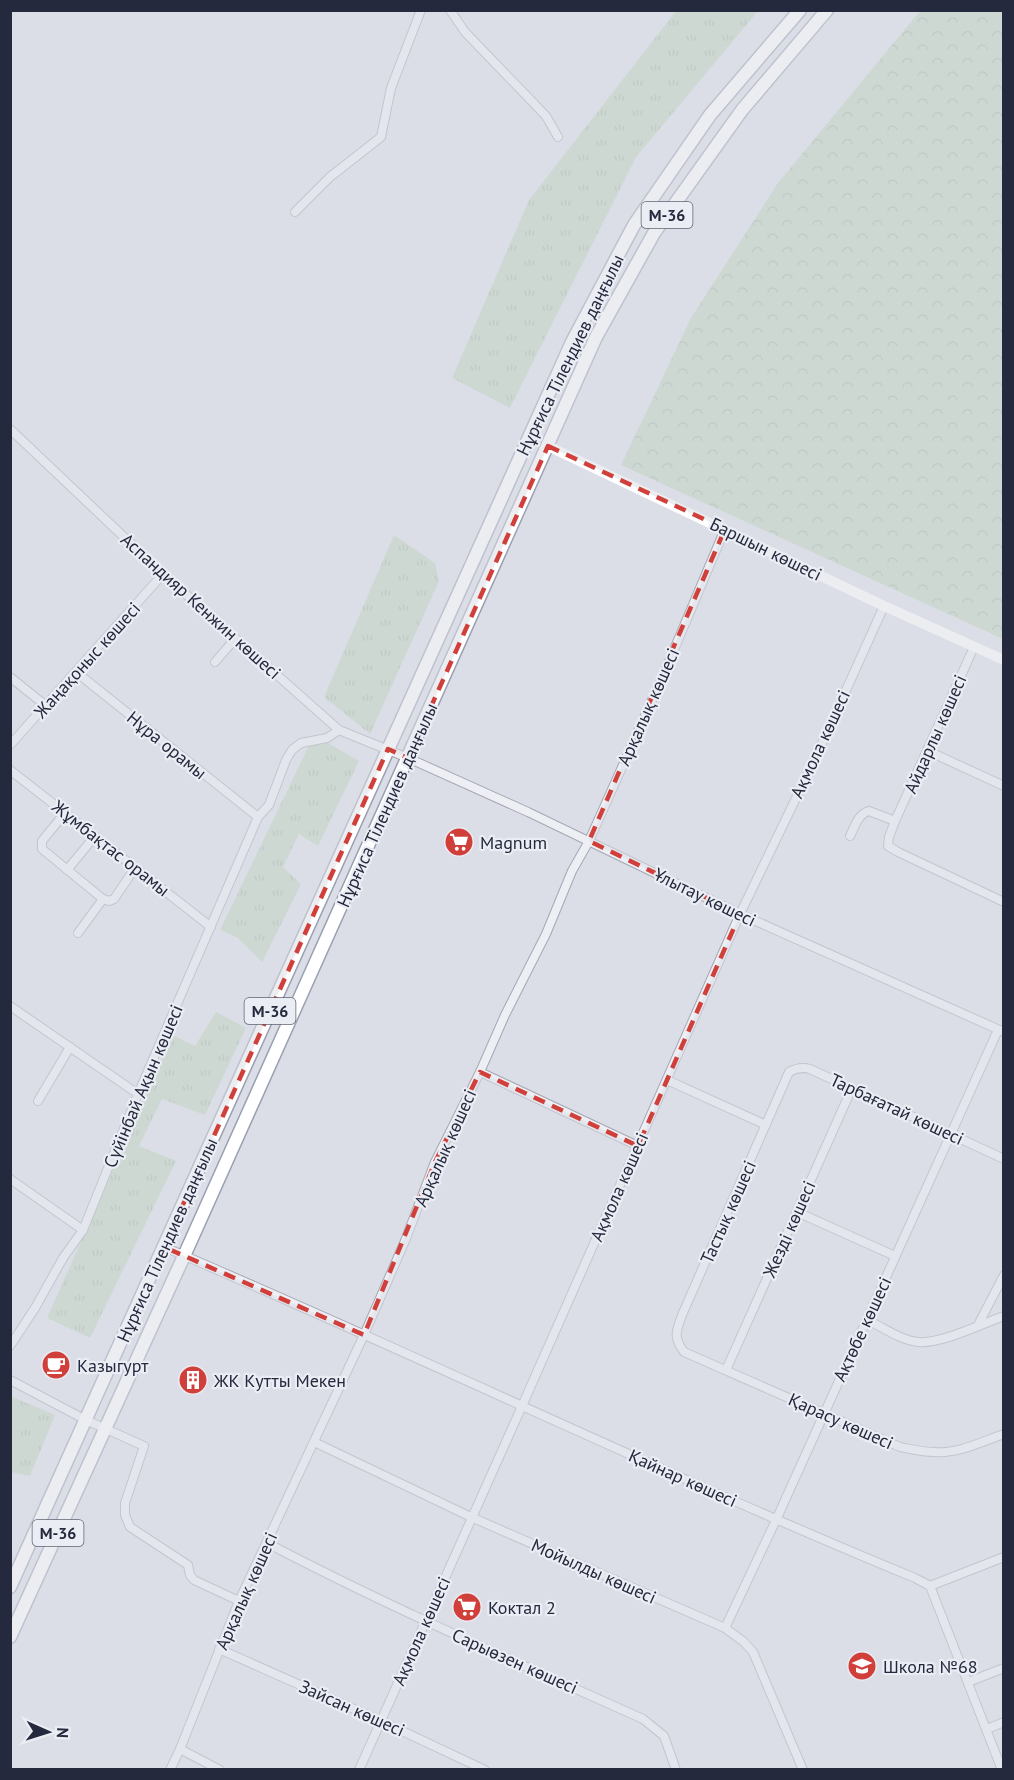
<svg xmlns="http://www.w3.org/2000/svg" width="1014" height="1780" font-family="'PT Sans',sans-serif">
<style>
.grass{fill:url(#grass-tufts)}
.forest{fill:url(#forest-crowns)}
.lines{fill:none;stroke-linecap:round;stroke-linejoin:round}
.street-casing{stroke:#a4a8b3;stroke-width:10}
.primary-casing{stroke:#9aa0b2;stroke-width:15}
.street{stroke:#eeeff5;stroke-width:8}
.secondary{stroke:#fff;stroke-width:10}
.primary{stroke:#fff;stroke-width:12}
.marked{fill:none;stroke:#d13f3a;stroke-width:4.5;stroke-dasharray:12 8;stroke-linejoin:round}
.labels{text-anchor:middle;dominant-baseline:central;stroke-width:4.5;stroke-linejoin:round;paint-order:stroke}
.shield{fill:#ebedf4;stroke:#606474;stroke-width:1.5}
.shield-label{font-size:16px;font-weight:bold;fill:#25293d}
.street-label{font-size:18px;fill:#25293d;stroke:#ebedf4}
.poi-label{font-size:18px;fill:#25293d;stroke:#ebedf4;text-anchor:start}
</style>
<defs>
<pattern id="grass-tufts" width="24" height="20" patternUnits="userSpaceOnUse" patternTransform="scale(1.5)"><rect width="24" height="20" fill="#bed1bc"/><path d="M3 7l-1-3M5 7V3M7 7l1-3M15 17l-1-3M17 17v-4M19 17l1-3" fill="none" stroke="#a3b3a2"/></pattern>
<pattern id="forest-crowns" width="20" height="18" patternUnits="userSpaceOnUse" patternTransform="scale(1.5)"><rect width="20" height="18" fill="#bed1bc"/><path d="M2 6a3 3 0 1 1 6 0M12 15a3 3 0 1 1 6 0" fill="none" stroke="#a3b3a2"/></pattern>
</defs>
<rect width="100%" height="100%" fill="#dbdee6"/>
<g class="grass">
<polygon points="676,11 758,11 636,157 510,408 452,378 529,200"/>
<polygon points="394,535 435,563 439,581 370,734 324,697"/>
<polygon points="314,735 359,761 318,846 299,834 283,867 301,884 262,962 238,938 220,930"/>
<polygon points="216,1012 246,1028 205,1115 162,1099 139,1146 176,1161 90,1338 47,1318 173,1035 195,1046"/>
<polygon points="10,1396 55,1415 30,1476 11,1472"/>
</g>
<polygon class="forest" points="920,11 1003,11 1003,639 621,465 691,318 778,183"/>
<g class="lines">
<g class="street-casing">
<g id="street">
<polyline points="450,10 465,32 546,116 558,137"/>
<polyline points="295,212 330,177 381,137 391,88 421,10"/>
<polyline points="10,429 163,574 339,730 408,758 528,812 740,914 1004,1032"/>
<polyline points="974,647 895,821 889,837 888,846 898,852 1004,902"/>
<polyline points="215,662 235,639"/>
<polyline points="76,672 258,817"/>
<polyline points="10,677 45,705"/>
<polyline points="10,745 163,574"/>
<polyline points="928,751 1004,786"/>
<polyline points="10,770 211,927"/>
<polyline points="65,813 42,841 42,849 103,899 109,901 114,899 135,868"/>
<path d="M850,836c5,-10 8,-22 19,-25l26,10"/>
<polyline points="67,870 95,836"/>
<polyline points="78,933 103,899"/>
<polyline points="10,1006 138,1094"/>
<polyline points="480,1072 638,1146"/>
<polyline points="667,1080 766,1125"/>
<polyline points="38,1101 70,1047"/>
<path d="M1004,1159l-194,-90c-8,-2 -14,-1 -21,3l-107,243c-6,17 -9,22 2,37l216,95c11,2 22,5 34,5 24,2 47,-10 70,-18"/>
<polyline points="10,1179 83,1230"/>
<polyline points="797,1212 895,1256"/>
<path d="M164,1247c252,107 498,227 751,331l15,8 74,-29"/>
<path d="M867,1320c16,7 34,21 52,22 22,2 62,-18 85,-26"/>
<polyline points="978,1325 1004,1275"/>
<polyline points="10,1346 35,1308 63,1258 83,1230 138,1094 258,817 269,805 286,760 292,750 301,743 327,738 339,730"/>
<polyline points="726,1370 852,1088"/>
<polyline points="10,1380 86,1420 144,1446 125,1503 125,1515 130,1527 188,1565 190,1575 194,1580 239,1601"/>
<polyline points="314,1442 471,1517 725,1628 744,1642 753,1652 803,1770"/>
<path d="M267,1543c122,64 249,119 376,176l21,17 12,34"/>
<polyline points="930,1586 1002,1770"/>
<polyline points="725,1628 776,1520 998,1030"/>
<polyline points="219,1649 381,1721 485,1770"/>
<polyline points="968,1682 1004,1668"/>
<polyline points="987,1729 1004,1722"/>
<polyline points="180,1749 220,1770"/>
<polyline points="170,1770 180,1749 239,1601 364,1335 405,1241 435,1162 480,1072 505,1015 546,934 572,871 589,841 665,671 725,529"/>
<polyline points="359,1770 522,1406 740,914 815,759 884,606"/>
</g>
</g>
<g class="primary-casing">
<g id="primary">
<polyline points="10,1587 572,342 634,225 710,115 800,10"/>
<polyline points="10,1637 184,1256 596,337 654,233 742,110 827,10"/>
</g>
</g>
<use href="#street" class="street"/>
<polyline class="secondary" points="548,446 884,606 1004,660"/>
<use href="#primary" class="primary"/>
</g>
<path d="M0 0H1014V1780H0ZM548,446l177,83 -136,312 151,73 -102,232 -158,-74 -45,90 -71,173 -200,-88 224,-498 20,9z" fill="#dbdee6" fill-opacity=".55" fill-rule="evenodd"/>
<path class="marked" d="M548,446l177,83 -136,312 151,73 -102,232 -158,-74 -45,90 -71,173 -200,-88 224,-498 20,9z"/>
<defs>
<g id="supermarket-disc" transform="scale(1.5)"><circle r="9.5" fill="#d13f3a" stroke="#ebedf4"/><path d="M-6-5.5h2.5l.6 2H6L4.5 2H-2.5L-4.4-4H-6ZM-1.5 3.2a1.3 1.3 0 1 0 .1 0ZM3 3.2a1.3 1.3 0 1 0 .1 0Z" fill="#fff"/></g>
<g id="cafe-disc" transform="scale(1.5)"><circle r="9.5" fill="#d13f3a" stroke="#ebedf4"/><path d="M-5.5-4.5H6V0H3Q3 3.5 0 3.5H-2.5Q-5.5 3.5-5.5 0ZM3-3.2v2h1.7v-2ZM-6 4.5H4V6H-6Z" fill="#fff"/></g>
<g id="building-disc" transform="scale(1.5)"><circle r="9.5" fill="#d13f3a" stroke="#ebedf4"/><path d="M-4-6H4V6H1V3H-1V6H-4ZM-2.5-4.3h1.7v1.8h-1.7ZM.8-4.3h1.7v1.8H.8ZM-2.5-1h1.7V.8h-1.7ZM.8-1h1.7V.8H.8Z" fill="#fff"/></g>
<g id="school-disc" transform="scale(1.5)"><circle r="9.5" fill="#d13f3a" stroke="#ebedf4"/><path d="M0-5L7-2L0 1L-7-2ZM-4 1L0 2.5L4 1V4Q0 6-4 4Z" fill="#fff"/></g>
</defs>
<g fill-rule="evenodd">
<use href="#supermarket-disc" x="459" y="842"/>
<use href="#cafe-disc" x="56" y="1365"/>
<use href="#building-disc" x="193" y="1380"/>
<use href="#supermarket-disc" x="467" y="1607"/>
<use href="#school-disc" x="862" y="1666"/>
</g>
<g class="labels">
<g class="shield">
<rect x="641.5" y="202" width="51" height="26" rx="4.5"/>
<rect x="244.5" y="998" width="51" height="26" rx="4.5"/>
<rect x="32.5" y="1520" width="51" height="26" rx="4.5"/>
</g>
<g class="shield-label">
<text x="667" y="215">M-36</text>
<text x="270" y="1011">M-36</text>
<text x="58" y="1533">M-36</text>
</g>
<g class="street-label">
<text transform="translate(570 355) rotate(-64)">Нұрғиса Тілендиев даңғылы</text>
<text transform="translate(766 549) rotate(26)">Баршын көшесі</text>
<text transform="translate(201 606) rotate(42)">Аспандияр Кенжин көшесі</text>
<text transform="translate(87 660) rotate(-48)">Жаңақоныс көшесі</text>
<text transform="translate(648 707) rotate(-66)">Арқалық көшесі</text>
<text transform="translate(935 734) rotate(-66)">Айдарлы көшесі</text>
<text transform="translate(820 744) rotate(-65)">Ақмола көшесі</text>
<text transform="translate(167 745) rotate(39)">Нұра орамы</text>
<text transform="translate(387 805) rotate(-66)">Нұрғиса Тілендиев даңғылы</text>
<text transform="translate(111 848) rotate(38)">Жұмбақтас орамы</text>
<text transform="translate(705 897) rotate(26)">Ұлытау көшесі</text>
<text transform="translate(143 1086) rotate(-67)">Сүйінбай Ақын көшесі</text>
<text transform="translate(897 1109) rotate(25)">Тарбағатай көшесі</text>
<text transform="translate(445 1148) rotate(-66)">Арқалық көшесі</text>
<text transform="translate(619 1187) rotate(-66)">Ақмола көшесі</text>
<text transform="translate(728 1212) rotate(-66)">Тастық көшесі</text>
<text transform="translate(789 1229) rotate(-66)">Жезді көшесі</text>
<text transform="translate(167 1240) rotate(-66)">Нұрғиса Тілендиев даңғылы</text>
<text transform="translate(862 1329) rotate(-65)">Ақтөбе көшесі</text>
<text transform="translate(841 1421) rotate(24)">Қарасу көшесі</text>
<text transform="translate(683 1478) rotate(24)">Қайнар көшесі</text>
<text transform="translate(594 1571) rotate(24)">Мойылды көшесі</text>
<text transform="translate(246 1591) rotate(-66)">Арқалық көшесі</text>
<text transform="translate(421 1631) rotate(-66)">Ақмола көшесі</text>
<text transform="translate(515 1661) rotate(24)">Сарыөзен көшесі</text>
<text transform="translate(352 1708) rotate(24)">Зайсан көшесі</text>
</g>
<g class="poi-label">
<text x="480" y="842">Magnum</text>
<text x="77" y="1365">Казыгурт</text>
<text x="214" y="1380">ЖК Кутты Мекен</text>
<text x="488" y="1607">Коктал 2</text>
<text x="883" y="1666">Школа №68</text>
</g>
</g>
<rect width="1014" height="1780" fill="none" stroke="#25293d" stroke-width="24"/>
<g transform="translate(48 1732) rotate(93)" stroke="#ebedf4" stroke-width="4.5" paint-order="stroke">
<path d="M0-4.5L10 22L0 15L-10 22Z" fill="#25293d"/>
<text y="-9" font-size="16" font-weight="bold" text-anchor="middle" fill="#25293d">N</text>
</g>
</svg>
